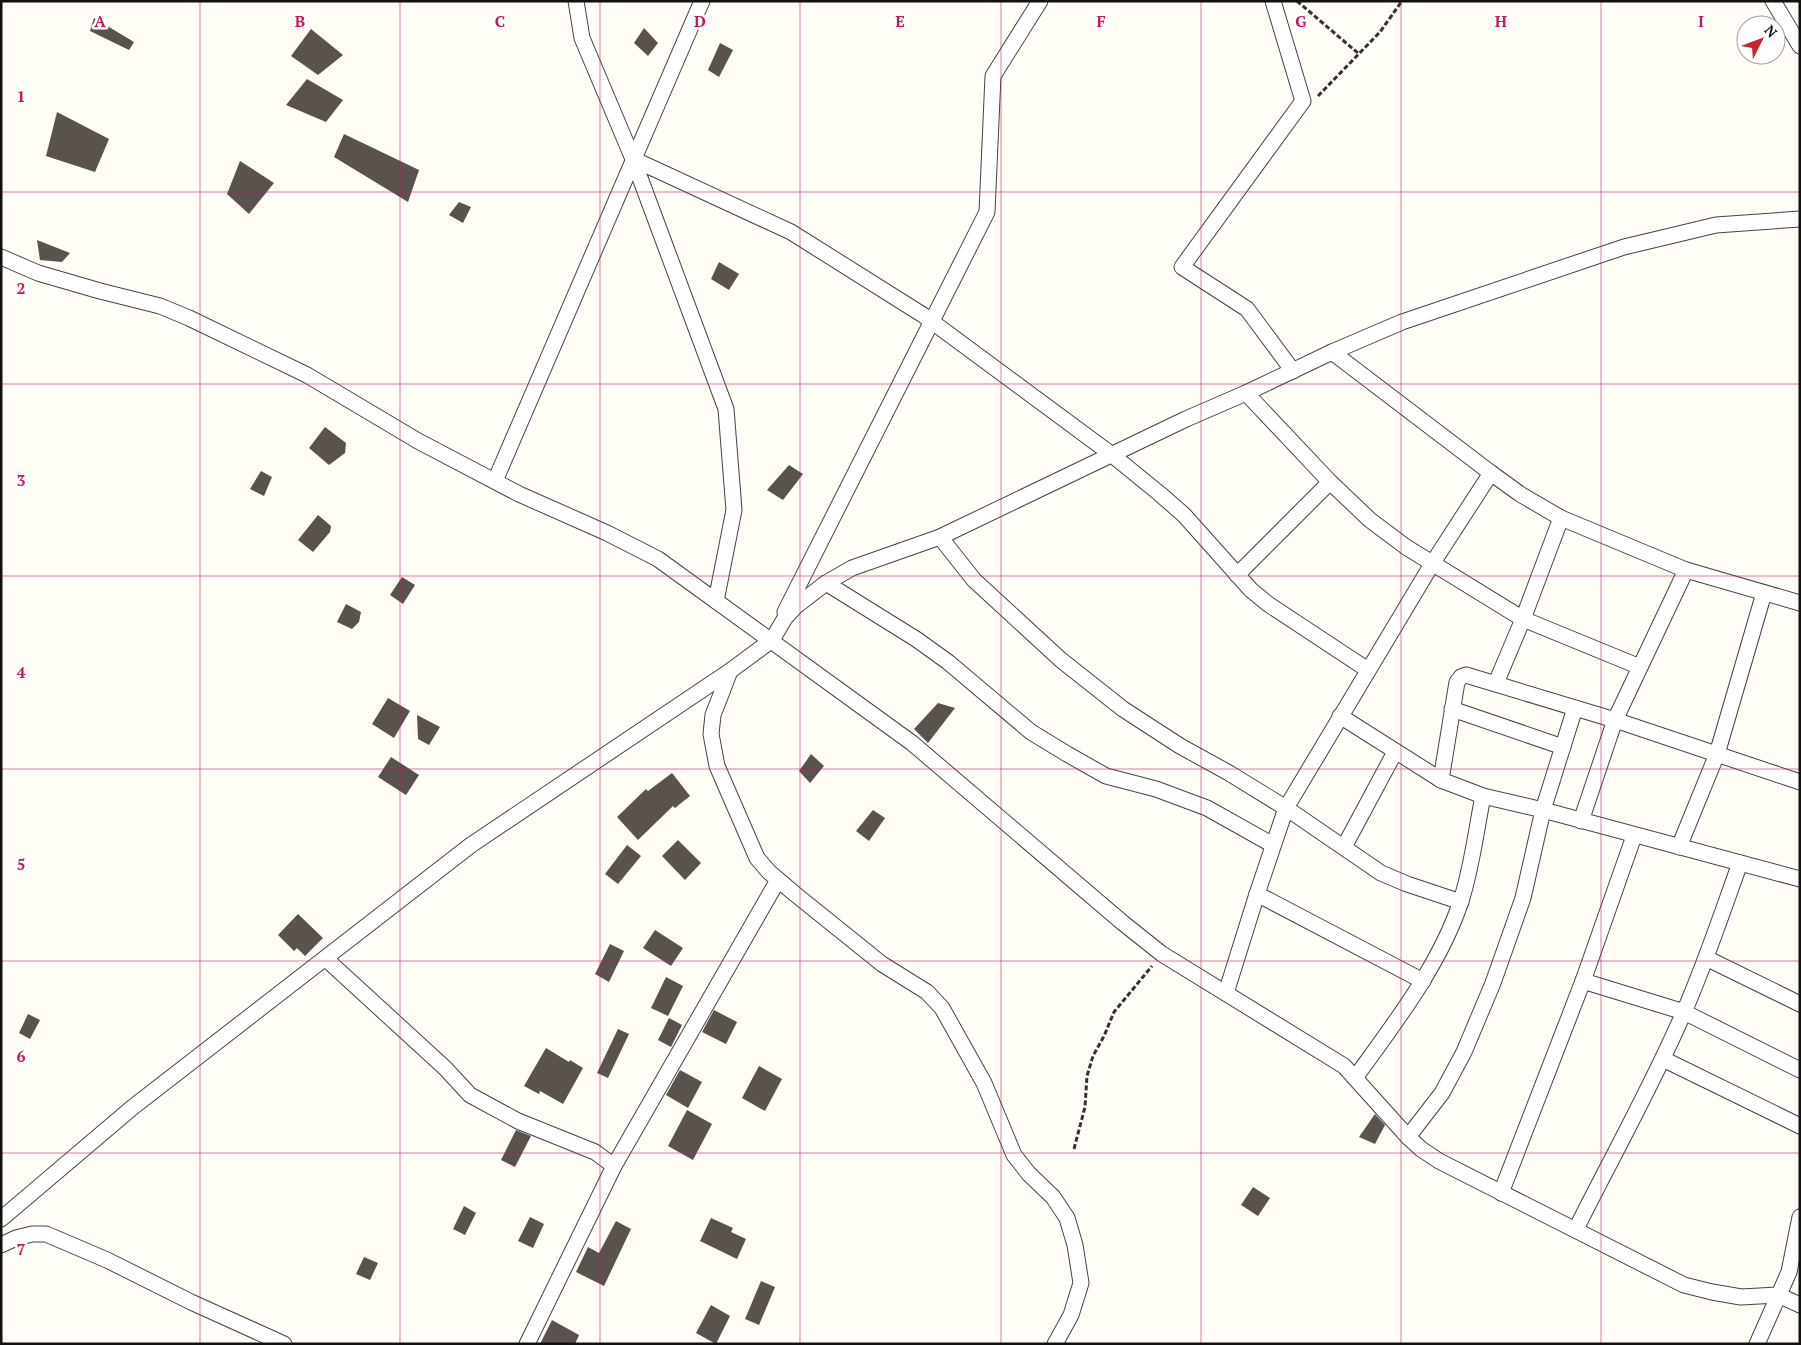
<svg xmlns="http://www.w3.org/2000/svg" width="1801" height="1345" font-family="'PT Serif',serif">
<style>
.building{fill:#5a524d}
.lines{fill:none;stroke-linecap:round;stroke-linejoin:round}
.minor-casing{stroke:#444;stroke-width:17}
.path{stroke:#333;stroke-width:3;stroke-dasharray:5 2.5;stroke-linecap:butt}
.minor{stroke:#fff;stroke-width:15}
.grid{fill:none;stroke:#c2185b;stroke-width:1;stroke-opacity:0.55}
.grid-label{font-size:16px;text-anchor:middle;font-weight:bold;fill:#c2185b;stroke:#fff;stroke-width:5;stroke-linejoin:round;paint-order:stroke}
</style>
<rect width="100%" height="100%" fill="#fffdf5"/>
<g class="building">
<polygon points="94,18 134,42 129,50 90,31"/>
<polygon points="644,28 658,43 648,56 634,43"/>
<polygon points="311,29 343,55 318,75 291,56"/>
<polygon points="720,43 733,50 719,77 708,70"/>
<polygon points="307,79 343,100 326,122 286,105"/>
<polygon points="57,112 109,139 95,172 46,156"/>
<polygon points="344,134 419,170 408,202 334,157"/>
<polygon points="240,161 274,183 249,214 227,194"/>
<polygon points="459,202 471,207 463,223 449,215"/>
<polygon points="37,240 70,253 62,262 40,260"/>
<polygon points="719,262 739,274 729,290 711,279"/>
<polygon points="325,427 346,443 345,453 329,465 309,448"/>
<polygon points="789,465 803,474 783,500 767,490"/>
<polygon points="261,471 272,477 264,496 250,489"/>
<polygon points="318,515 331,526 330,532 313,552 298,540"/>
<polygon points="402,577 415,585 403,604 390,595"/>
<polygon points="346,604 361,612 359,622 352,629 337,622"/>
<polygon points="388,698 410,711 394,738 372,724"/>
<polygon points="938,703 955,708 928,743 914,729"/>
<polygon points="417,715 440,727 429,745 418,739"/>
<polygon points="811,754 824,766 810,783 799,771"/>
<polygon points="391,757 419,775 406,795 378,777"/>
<polygon points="672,773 690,796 675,808 673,806 638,840 617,817 646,789 648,791"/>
<polygon points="873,810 885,818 869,841 856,831"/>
<polygon points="678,840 701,863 685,880 662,856"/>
<polygon points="627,845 641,856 618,884 605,874"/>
<polygon points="298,914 323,938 305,956 297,948 294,951 278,935"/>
<polygon points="655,930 683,948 671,966 643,948"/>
<polygon points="610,944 624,951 609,982 595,974"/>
<polygon points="666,977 683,986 668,1016 651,1008"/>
<polygon points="714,1010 737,1022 726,1044 702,1032"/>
<polygon points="28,1014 40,1020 30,1039 19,1033"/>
<polygon points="669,1018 682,1025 671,1047 658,1040"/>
<polygon points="618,1029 629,1034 608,1078 597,1073"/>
<polygon points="546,1048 569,1062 570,1060 583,1068 563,1104 540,1091 539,1094 524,1086"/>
<polygon points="759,1066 782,1079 765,1111 742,1098"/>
<polygon points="680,1070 702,1082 688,1108 666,1095"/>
<polygon points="687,1110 712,1124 693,1160 668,1146"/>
<polygon points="1375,1114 1385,1125 1375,1144 1359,1137"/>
<polygon points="516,1130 531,1136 515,1167 501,1160"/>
<polygon points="1253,1187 1270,1198 1258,1216 1241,1205"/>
<polygon points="464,1206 476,1213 465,1235 453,1229"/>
<polygon points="530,1217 544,1224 533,1248 518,1241"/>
<polygon points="711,1218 733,1228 731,1232 746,1239 737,1259 700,1241"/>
<polygon points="616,1221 631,1229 604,1286 576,1272 588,1247 599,1253"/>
<polygon points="364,1257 378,1263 370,1280 356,1274"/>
<polygon points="761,1281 775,1287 759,1325 745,1319"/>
<polygon points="711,1305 730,1316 716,1344 696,1333"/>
<polygon points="552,1320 579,1335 575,1344 540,1344"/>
</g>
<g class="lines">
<g class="minor-casing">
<g id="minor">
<polyline points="576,1 582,38 633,159 726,409 734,510 716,601"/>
<polyline points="1273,1 1303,101 1182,267 1247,309 1293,371"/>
<polyline points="1773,1 1800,46"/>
<polyline points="633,159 791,232 923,315 1111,454 1160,494 1184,515 1251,590 1268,604 1368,670"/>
<polyline points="1,257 38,273 100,291 160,306 189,318 307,375 418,441 519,494 607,533 658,559 912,743 1123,923 1162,954 1344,1066 1408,1137 1421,1149 1439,1161 1684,1285 1712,1292 1741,1297 1778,1295 1800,1305"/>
<polyline points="1332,352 1491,473 1520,494 1561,518 1686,570 1800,603"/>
<polyline points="1246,393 1330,482 1370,520 1406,547 1523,619 1640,667"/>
<polyline points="495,481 702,1"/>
<polyline points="940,537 974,580 999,603 1061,660 1123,709 1180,746 1229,773 1286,808 1381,873 1407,884 1461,902"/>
<polyline points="1237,575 1330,482"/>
<polyline points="826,583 916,639 948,662 1031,732 1067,754 1106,776 1156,789 1207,808 1273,845"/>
<polyline points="785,612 987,212 993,76 1040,1"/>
<polyline points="730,671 713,715 711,734 717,766 757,858 769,872 795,894 882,964 927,992 942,1008 984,1083 1014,1155 1029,1174 1053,1197 1067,1218 1075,1245 1081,1283 1071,1315 1055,1344"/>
<polyline points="1496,683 1523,619 1561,518"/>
<polyline points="1452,709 1563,747"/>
<polyline points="1340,716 1441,780 1483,796 1543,810 1800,879"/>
<polyline points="1441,780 1457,682 1461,677 1466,675 1615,720 1800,782"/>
<polyline points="1581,821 1615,720 1686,570"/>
<polyline points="1344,847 1395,752"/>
<polyline points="1679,847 1717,754 1764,593"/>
<polyline points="1257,894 1423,981"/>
<polyline points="1706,958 1800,1004"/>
<polyline points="326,959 445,1068 470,1095 518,1121 595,1152 614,1166"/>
<polyline points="1583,981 1684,1012 1800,1070"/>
<polyline points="1226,993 1257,894 1286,808 1432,564 1491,473"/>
<polyline points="1663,1059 1800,1126"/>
<path d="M1355,1078c39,-54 85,-113 106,-177 11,-34 15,-70 22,-105"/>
<polyline points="1408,1137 1442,1093 1464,1052 1493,983 1523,898 1543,810 1575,708"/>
<polyline points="1501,1193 1583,981 1634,836"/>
<polyline points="1,1219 133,1107 471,845 730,671 772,640 785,618 796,606 826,583 852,568 940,537 1186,419 1246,393 1332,352 1402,322 1624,247 1716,225 1800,219"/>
<path d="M1576,1229c36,-72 76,-143 108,-217 21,-48 38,-99 56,-149"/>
<polyline points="1,1245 16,1238 32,1234 46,1234 107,1260 191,1302 284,1344"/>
<polyline points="527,1344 614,1166 778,880"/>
<polyline points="1757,1344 1789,1272 1800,1217"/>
</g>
</g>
<g class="path">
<polyline points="1297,1 1359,54"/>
<polyline points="1318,96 1380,32 1402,1"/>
<polyline points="1074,1149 1085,1107 1087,1076 1093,1056 1104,1036 1114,1012 1152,966"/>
</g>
<use href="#minor" class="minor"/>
</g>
<path class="grid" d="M200,1v1343M400,1v1343M600,1v1343M800,1v1343M1001,1v1343M1201,1v1343M1401,1v1343M1601,1v1343M1,192h1799M1,384h1799M1,576h1799M1,769h1799M1,961h1799M1,1153h1799"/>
<g class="grid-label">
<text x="100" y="27">A</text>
<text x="300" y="27">B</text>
<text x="500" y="27">C</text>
<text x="700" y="27">D</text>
<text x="900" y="27">E</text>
<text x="1101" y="27">F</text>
<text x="1301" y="27">G</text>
<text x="1501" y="27">H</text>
<text x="1701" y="27">I</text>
<text x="21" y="102">1</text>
<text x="21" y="294">2</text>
<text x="21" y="486">3</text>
<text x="21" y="678">4</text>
<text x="21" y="870">5</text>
<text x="21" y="1062">6</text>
<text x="21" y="1255">7</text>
</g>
<rect width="1801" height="1345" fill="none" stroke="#111111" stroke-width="5"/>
<g transform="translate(1761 40) rotate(48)"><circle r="24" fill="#ffffff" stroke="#a0a0a0"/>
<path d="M0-4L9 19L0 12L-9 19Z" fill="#c4262e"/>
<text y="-8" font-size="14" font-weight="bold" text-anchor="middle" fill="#111111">N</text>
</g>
</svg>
